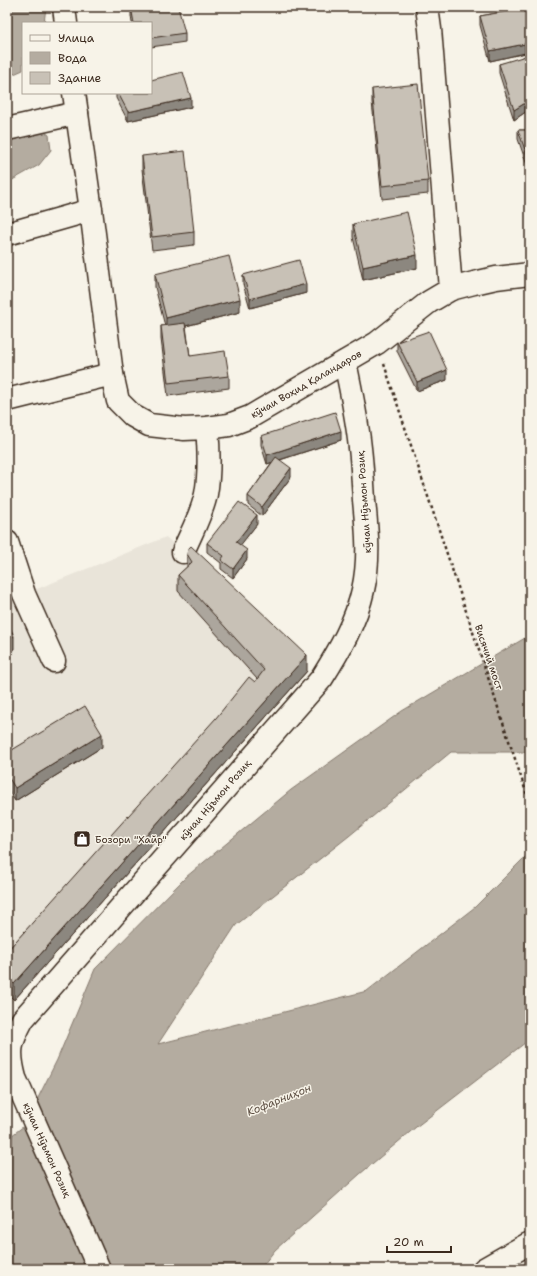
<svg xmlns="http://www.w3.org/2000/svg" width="537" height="1276" font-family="'Shantell Sans',sans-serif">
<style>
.built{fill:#e9e4d9}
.water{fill:#b4aca0;stroke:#84786c}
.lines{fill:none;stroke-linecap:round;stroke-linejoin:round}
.minor-casing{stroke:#3b2a1e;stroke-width:25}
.path{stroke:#3b2a1e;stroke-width:2.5;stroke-dasharray:3 3;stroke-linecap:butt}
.minor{stroke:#f7f3e8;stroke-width:22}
.wall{fill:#aca69d;stroke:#3b2a1e}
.shaded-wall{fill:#8c877f;stroke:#3b2a1e}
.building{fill:#c8c1b6;stroke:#3b2a1e}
.labels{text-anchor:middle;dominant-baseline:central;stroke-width:3;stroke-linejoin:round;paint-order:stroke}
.street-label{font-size:10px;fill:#3b2a1e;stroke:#f7f3e8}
.poi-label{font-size:10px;fill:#3b2a1e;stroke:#f7f3e8;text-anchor:start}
.water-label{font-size:11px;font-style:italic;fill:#5f5145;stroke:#f7f3e8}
</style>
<rect width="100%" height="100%" fill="#f7f3e8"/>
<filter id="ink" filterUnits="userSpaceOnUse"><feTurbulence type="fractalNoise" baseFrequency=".025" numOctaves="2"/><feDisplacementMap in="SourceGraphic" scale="8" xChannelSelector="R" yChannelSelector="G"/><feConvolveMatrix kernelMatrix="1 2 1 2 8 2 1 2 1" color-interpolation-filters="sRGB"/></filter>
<g filter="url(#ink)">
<polygon class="built" points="166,537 308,671 7,1008 7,601"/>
<g class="water">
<polygon points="7,7 46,7 44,23 23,23 23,70 7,77"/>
<polygon points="39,128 49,135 51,150 39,165 7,183 7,135"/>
<polygon points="530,635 530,752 451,752 349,836 236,925 158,1044 367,991 475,907 530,852 530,1039 416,1127 360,1174 275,1250 260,1269 7,1269 7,1139 24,1126 57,1060 95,969 186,877 291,790 402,711"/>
</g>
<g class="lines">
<g class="minor-casing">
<g id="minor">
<polyline points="64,7 66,23"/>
<polyline points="427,7 430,29 451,289"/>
<polyline points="74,93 91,210 112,374 118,401 133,416 149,425 184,429 207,428 229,425 250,417 377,343 429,302 451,289 474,283 496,278 530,274"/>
<polyline points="7,129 77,113"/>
<polyline points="7,234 91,210"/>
<polyline points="7,400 112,374"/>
<polyline points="7,542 24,594 54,661"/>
<path d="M183,552c8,-19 19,-38 23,-58 4,-22 3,-44 1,-66"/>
<path d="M99,1269l-84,-191c-7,-27 -5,-35 8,-59l299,-341c17,-27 34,-56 41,-88 7,-30 4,-60 1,-90 -1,-17 -2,-35 -4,-52 -3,-29 -9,-58 -15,-86"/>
<polyline points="484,1269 528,1244"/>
</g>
</g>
<polyline class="path" points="384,364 530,804"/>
<use href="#minor" class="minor"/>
</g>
<g class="wall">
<polygon points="131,7 185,33 185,42 151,47 151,23 132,23 131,16"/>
<polygon points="530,7 530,52 490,61 480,25 480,16"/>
<polygon points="530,58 530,109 514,120 499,73 499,64"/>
<polygon points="372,89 428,181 428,194 382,199 372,102"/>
<polygon points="116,93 151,93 191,107 128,121 116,98"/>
<polygon points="518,130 530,130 530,174 518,139"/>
<polygon points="142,156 194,232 194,245 152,250 142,169"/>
<polygon points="353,224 417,268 363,280 353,237"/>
<polygon points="155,274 240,312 186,326 190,356 229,376 229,388 168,396 161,339 161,326 165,326 155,287"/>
<polygon points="243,275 306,293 250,308 243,284"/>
<polygon points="397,342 447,380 417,391 397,351"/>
<polygon points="261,436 341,440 280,460 291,477 262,516 248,505 248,496 272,462 267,464 261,445"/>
<polygon points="257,524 240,545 247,559 233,578 221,569 221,563 207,552 207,543"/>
<polygon points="187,554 307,671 14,1000 7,993 7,951 257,679 178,591 178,575 187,567"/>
<polygon points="102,747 15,801 7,788 7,753"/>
</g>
<g class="shaded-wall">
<polygon points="530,43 530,52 490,61 490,51"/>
<polygon points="191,98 191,107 128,121 128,112"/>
<polygon points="530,100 530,109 514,120 514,110"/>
<polygon points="417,255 417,268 363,280 363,267"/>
<polygon points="306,284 306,293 250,308 250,299"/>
<polygon points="240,299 240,312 166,331 166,318"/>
<polygon points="447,370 447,380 417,391 417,382"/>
<polygon points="341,431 341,440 267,464 267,455"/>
<polygon points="291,468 291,477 262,516 262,507"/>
<polygon points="257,515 257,524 236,551 236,542"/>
<polygon points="247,550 247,559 233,578 233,569"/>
<polygon points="14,636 14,649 7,652 7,639"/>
<polygon points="307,655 307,671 14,1000 14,984"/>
<polygon points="102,734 102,747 15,801 15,788"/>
</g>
<g class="building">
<polygon points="131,7 178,7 185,33 151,38 151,23 134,23"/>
<polygon points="530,7 530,43 490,51 480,16"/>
<polygon points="529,55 530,58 530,100 514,110 499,64"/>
<polygon points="183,72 191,98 128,112 118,93 151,93 151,80"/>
<polygon points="418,84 428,181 382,186 372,89"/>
<polygon points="518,130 530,130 530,164"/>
<polygon points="185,151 194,232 152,237 142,156"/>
<polygon points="407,212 417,255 363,267 353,224"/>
<polygon points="229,256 240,299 166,318 155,274"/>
<polygon points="299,260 306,284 250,299 243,275"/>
<polygon points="185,323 190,356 225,351 229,376 168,383 161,326"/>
<polygon points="429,331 447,370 417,382 397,342"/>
<polygon points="335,412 341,431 267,455 261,436"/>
<polygon points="276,457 291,468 262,507 248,496"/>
<polygon points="239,502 257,515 236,542 247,550 233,569 221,560 224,556 207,543"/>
<polygon points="191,546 307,655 14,984 7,977 7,951 216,718 249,677 255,682 264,670 178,575 192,562 187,554 188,549"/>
<polygon points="7,621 14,636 7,639"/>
<polygon points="85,706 102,734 15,788 7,775 7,753"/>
</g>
</g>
<defs>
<g id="shop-square" transform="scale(0.9)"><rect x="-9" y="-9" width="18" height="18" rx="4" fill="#3b2a1e" stroke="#f7f3e8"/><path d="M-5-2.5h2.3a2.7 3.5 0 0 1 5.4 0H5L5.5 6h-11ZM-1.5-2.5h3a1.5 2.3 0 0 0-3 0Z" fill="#fff"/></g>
</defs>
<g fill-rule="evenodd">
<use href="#shop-square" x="82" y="839"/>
</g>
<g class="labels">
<g class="street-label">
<text transform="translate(306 384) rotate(-30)">кӯчаи Воҳид Қаландаров</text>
<text transform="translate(364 502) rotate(-94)">кӯчаи Нӯъмон Розиқ</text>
<text transform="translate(489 657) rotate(71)">Висячий мост</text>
<text transform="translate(215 800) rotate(-49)">кӯчаи Нӯъмон Розиқ</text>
<text transform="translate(47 1150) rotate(66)">кӯчаи Нӯъмон Розиқ</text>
</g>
<g class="poi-label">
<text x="95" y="839">Бозори "Хайр"</text>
</g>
<g class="water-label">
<text transform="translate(279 1100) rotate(-22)">Кофарниҳон</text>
</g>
</g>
<rect width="537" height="1276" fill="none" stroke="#f7f3e8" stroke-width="24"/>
<rect x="12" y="12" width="513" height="1252" fill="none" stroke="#3b2a1e" stroke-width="1.5" filter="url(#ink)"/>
<rect x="22" y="22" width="130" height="72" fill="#f7f3e8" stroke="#aca397"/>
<rect x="30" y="35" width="20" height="6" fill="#f7f3e8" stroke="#aca397"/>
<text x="58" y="42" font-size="12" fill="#3b2a1e">Улица</text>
<rect x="30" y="52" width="20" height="12" fill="#b4aca0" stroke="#aca397"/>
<text x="58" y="62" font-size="12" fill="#3b2a1e">Вода</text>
<rect x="30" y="72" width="20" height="12" fill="#c8c1b6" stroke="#aca397"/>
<text x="58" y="82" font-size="12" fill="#3b2a1e">Здание</text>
<path d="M387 1246v6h64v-6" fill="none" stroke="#3b2a1e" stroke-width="2"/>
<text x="393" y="1246" font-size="12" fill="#3b2a1e" stroke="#f7f3e8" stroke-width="3" paint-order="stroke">20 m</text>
</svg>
